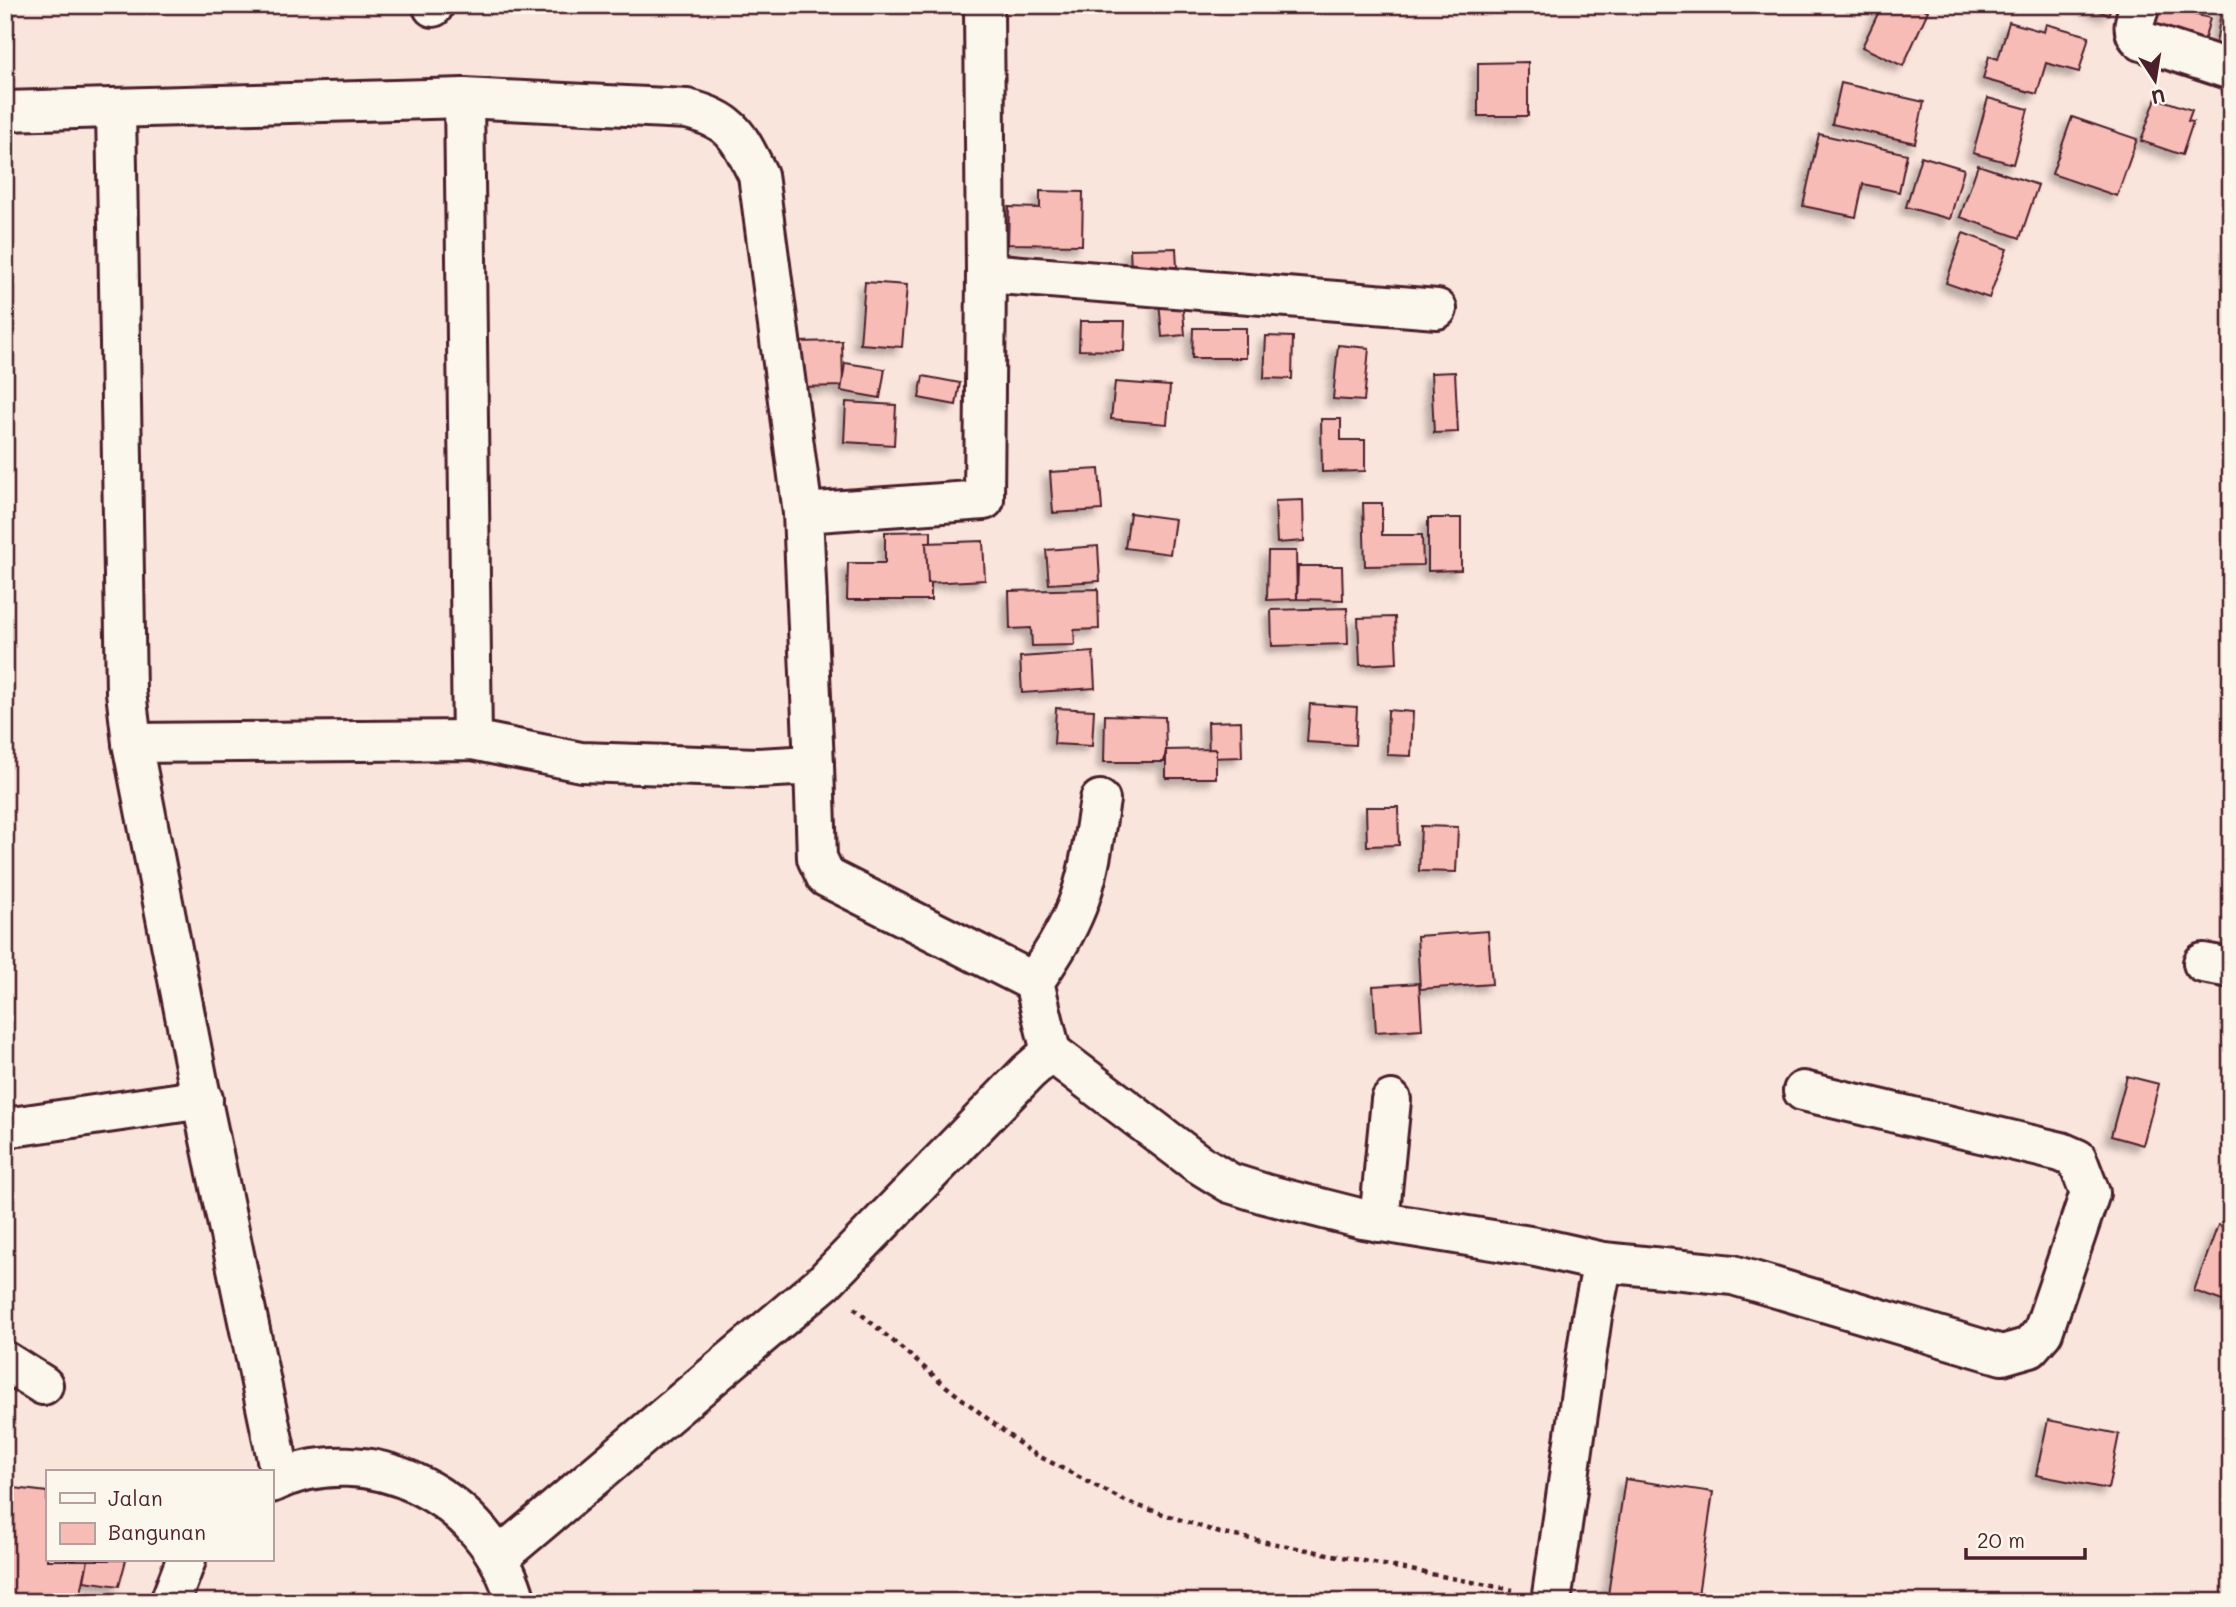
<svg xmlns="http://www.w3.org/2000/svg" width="2236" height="1607" font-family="Mali,sans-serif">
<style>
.building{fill:#f7bcb6;stroke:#4a1f2b;stroke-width:2;filter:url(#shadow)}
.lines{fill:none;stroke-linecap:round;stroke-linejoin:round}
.minor-casing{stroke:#4a1f2b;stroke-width:44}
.path{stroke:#4a1f2b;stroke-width:4.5;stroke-dasharray:5 5;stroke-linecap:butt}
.minor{stroke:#fbf7ec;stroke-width:38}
</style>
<defs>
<filter id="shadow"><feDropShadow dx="-6" dy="6" stdDeviation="3.5" flood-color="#0004"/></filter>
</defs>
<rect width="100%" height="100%" fill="#fae5dc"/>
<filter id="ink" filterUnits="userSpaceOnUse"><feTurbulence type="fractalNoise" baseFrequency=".0143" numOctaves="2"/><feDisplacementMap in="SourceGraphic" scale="14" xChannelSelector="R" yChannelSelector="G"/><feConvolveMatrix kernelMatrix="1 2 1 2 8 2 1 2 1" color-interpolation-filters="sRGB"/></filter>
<g filter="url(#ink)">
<g class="building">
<polygon points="1882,5 1917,5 1928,11 1903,66 1862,47"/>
<polygon points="2085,5 2112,5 2108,15"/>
<polygon points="2159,5 2194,5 2192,14 2210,18 2203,46 2152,32"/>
<polygon points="2222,5 2231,5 2231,59 2214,57"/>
<polygon points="2009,22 2044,32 2046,24 2089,36 2079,72 2046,63 2037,94 1983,79 1989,56 1998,59"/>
<polygon points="1528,62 1528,116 1478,116 1478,63"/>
<polygon points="1841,83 1924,102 1915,143 1832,124"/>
<polygon points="1988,98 2028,109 2013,164 1973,153"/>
<polygon points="2156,98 2192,110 2188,121 2193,122 2182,155 2141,141"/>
<polygon points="2072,117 2137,139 2117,196 2052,174"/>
<polygon points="1819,134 1907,154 1899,192 1863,184 1856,217 1803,206"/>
<polygon points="1921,156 1964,169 1950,219 1906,207"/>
<polygon points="1978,165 2038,185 2020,238 1960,217"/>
<polygon points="1040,191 1083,192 1082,245 1008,244 1009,207 1040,208"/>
<polygon points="1963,233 2007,249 1989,298 1946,283"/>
<polygon points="1176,248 1177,268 1131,269 1130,249"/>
<polygon points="865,282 907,285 902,347 860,344"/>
<polygon points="1182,298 1185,335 1162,337 1159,300"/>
<polygon points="1080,321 1125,321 1124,351 1079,350"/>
<polygon points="1193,328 1246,328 1246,358 1192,358"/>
<polygon points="1266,336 1293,337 1292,379 1264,378"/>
<polygon points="842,341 843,386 798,387 797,342"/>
<polygon points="1338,345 1369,348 1364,401 1333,399"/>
<polygon points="845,363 885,369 880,398 841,391"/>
<polygon points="1455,372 1458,432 1434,433 1431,373"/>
<polygon points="923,376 960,383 956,405 919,398"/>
<polygon points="1115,382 1170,386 1167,424 1111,419"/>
<polygon points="846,402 896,405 894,445 844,442"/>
<polygon points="1321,419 1341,419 1341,440 1365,440 1365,471 1322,472"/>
<polygon points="1099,469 1102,510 1053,513 1050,472"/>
<polygon points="1303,500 1304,541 1277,543 1275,501"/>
<polygon points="1363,503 1382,503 1382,535 1422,535 1423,565 1365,566"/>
<polygon points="1130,513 1175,519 1170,554 1125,548"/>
<polygon points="1428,518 1461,518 1461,570 1428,571"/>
<polygon points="931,531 931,600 847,600 848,563 885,563 885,532"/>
<polygon points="983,541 985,580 928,583 926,543"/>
<polygon points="1098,546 1100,581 1049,584 1046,550"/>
<polygon points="1268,551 1296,551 1297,599 1267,600"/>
<polygon points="1298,566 1342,566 1343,600 1297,599"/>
<polygon points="1098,589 1099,629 1074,630 1075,645 1032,646 1031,628 1010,629 1009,591"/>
<polygon points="1347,608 1348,644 1272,646 1271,610"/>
<polygon points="1395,617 1397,663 1360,665 1358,618"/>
<polygon points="1093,652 1095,688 1022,693 1020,657"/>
<polygon points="1310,704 1357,707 1355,745 1307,742"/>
<polygon points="1056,708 1094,710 1092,746 1054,744"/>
<polygon points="1388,710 1413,712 1411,756 1387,755"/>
<polygon points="1105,715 1165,717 1166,750 1164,762 1104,762"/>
<polygon points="1241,721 1242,757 1209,758 1208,722"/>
<polygon points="1216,749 1216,778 1166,778 1166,750"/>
<polygon points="1366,807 1398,807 1399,845 1367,846"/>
<polygon points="1421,826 1458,827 1456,872 1419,871"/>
<polygon points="1488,931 1492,984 1420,989 1417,936"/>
<polygon points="1419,983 1422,1029 1376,1032 1373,986"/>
<polygon points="2127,1076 2159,1084 2143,1145 2111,1136"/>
<polygon points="2218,1225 2231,1229 2231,1304 2194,1291"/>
<polygon points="2048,1420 2119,1434 2108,1489 2036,1475"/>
<polygon points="1625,1479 1713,1492 1697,1602 1656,1602 1608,1595"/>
<polygon points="14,1488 47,1492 47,1560 88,1560 79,1602 42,1602 5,1596 5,1558 10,1544"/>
<polygon points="88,1560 126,1560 119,1586 84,1581"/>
</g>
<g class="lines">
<g class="minor-casing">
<g id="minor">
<path d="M2140,5c-4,14 -11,25 2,36l89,29"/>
<polyline points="433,7 433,5"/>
<polyline points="464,98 472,740"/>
<polyline points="116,110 126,692 132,743 199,1087 281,1478"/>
<path d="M5,111l459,-13 223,11c45,11 51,26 71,66l45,338 11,252"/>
<polyline points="986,273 1437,309"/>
<polyline points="803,513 984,500 986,273 984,5"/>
<polyline points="132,743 472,740 581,762 758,768 814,765 817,858 826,877 1034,982"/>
<polyline points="2203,963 2231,968"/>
<polyline points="1051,1052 1196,1162 1230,1183 1265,1194 1363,1219 1536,1247 1603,1262 1733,1275 2002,1355 2030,1347 2043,1332 2090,1193 2077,1159 2061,1152 1803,1091"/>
<polyline points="5,1128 203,1099"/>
<polyline points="1379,1222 1391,1100"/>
<polyline points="5,1361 43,1385"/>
<path d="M271,1483c99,-48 218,16 245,119"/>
<path d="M499,1557l325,-275 204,-210 23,-20 -17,-70c16,-24 32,-48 43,-76 13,-33 17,-71 23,-106"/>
<polyline points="170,1602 186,1560"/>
<polyline points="1551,1602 1592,1316 1603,1262"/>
</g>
</g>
<polyline class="path" points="854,1308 947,1387 1029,1451 1127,1502 1220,1533 1513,1590"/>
<use href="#minor" class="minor"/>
</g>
</g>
<rect width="2236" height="1607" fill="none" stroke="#fbf7ec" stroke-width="28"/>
<rect x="14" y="14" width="2208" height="1579" fill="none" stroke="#4a1f2b" stroke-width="2.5" filter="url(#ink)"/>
<rect x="46" y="1470" width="228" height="91" fill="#fbf7ec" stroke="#b4a19f" stroke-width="2"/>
<rect x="60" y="1493" width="35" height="10" fill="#fbf7ec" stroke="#b4a19f" stroke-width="2"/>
<text x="108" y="1506" font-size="21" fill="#4a1f2b">Jalan</text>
<rect x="60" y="1523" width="35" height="21" fill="#f7bcb6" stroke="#b4a19f" stroke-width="2"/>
<text x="108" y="1540" font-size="21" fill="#4a1f2b">Bangunan</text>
<g transform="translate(2155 80) rotate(168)" stroke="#fbf7ec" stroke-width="5" paint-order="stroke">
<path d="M0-5L12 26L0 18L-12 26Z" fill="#4a1f2b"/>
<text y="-10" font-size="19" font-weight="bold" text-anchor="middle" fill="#4a1f2b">U</text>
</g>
<path d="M1966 1548v10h119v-10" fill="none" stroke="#4a1f2b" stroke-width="3.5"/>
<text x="1977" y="1548" font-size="21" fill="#4a1f2b" stroke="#fbf7ec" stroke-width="5" paint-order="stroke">20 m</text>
</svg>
